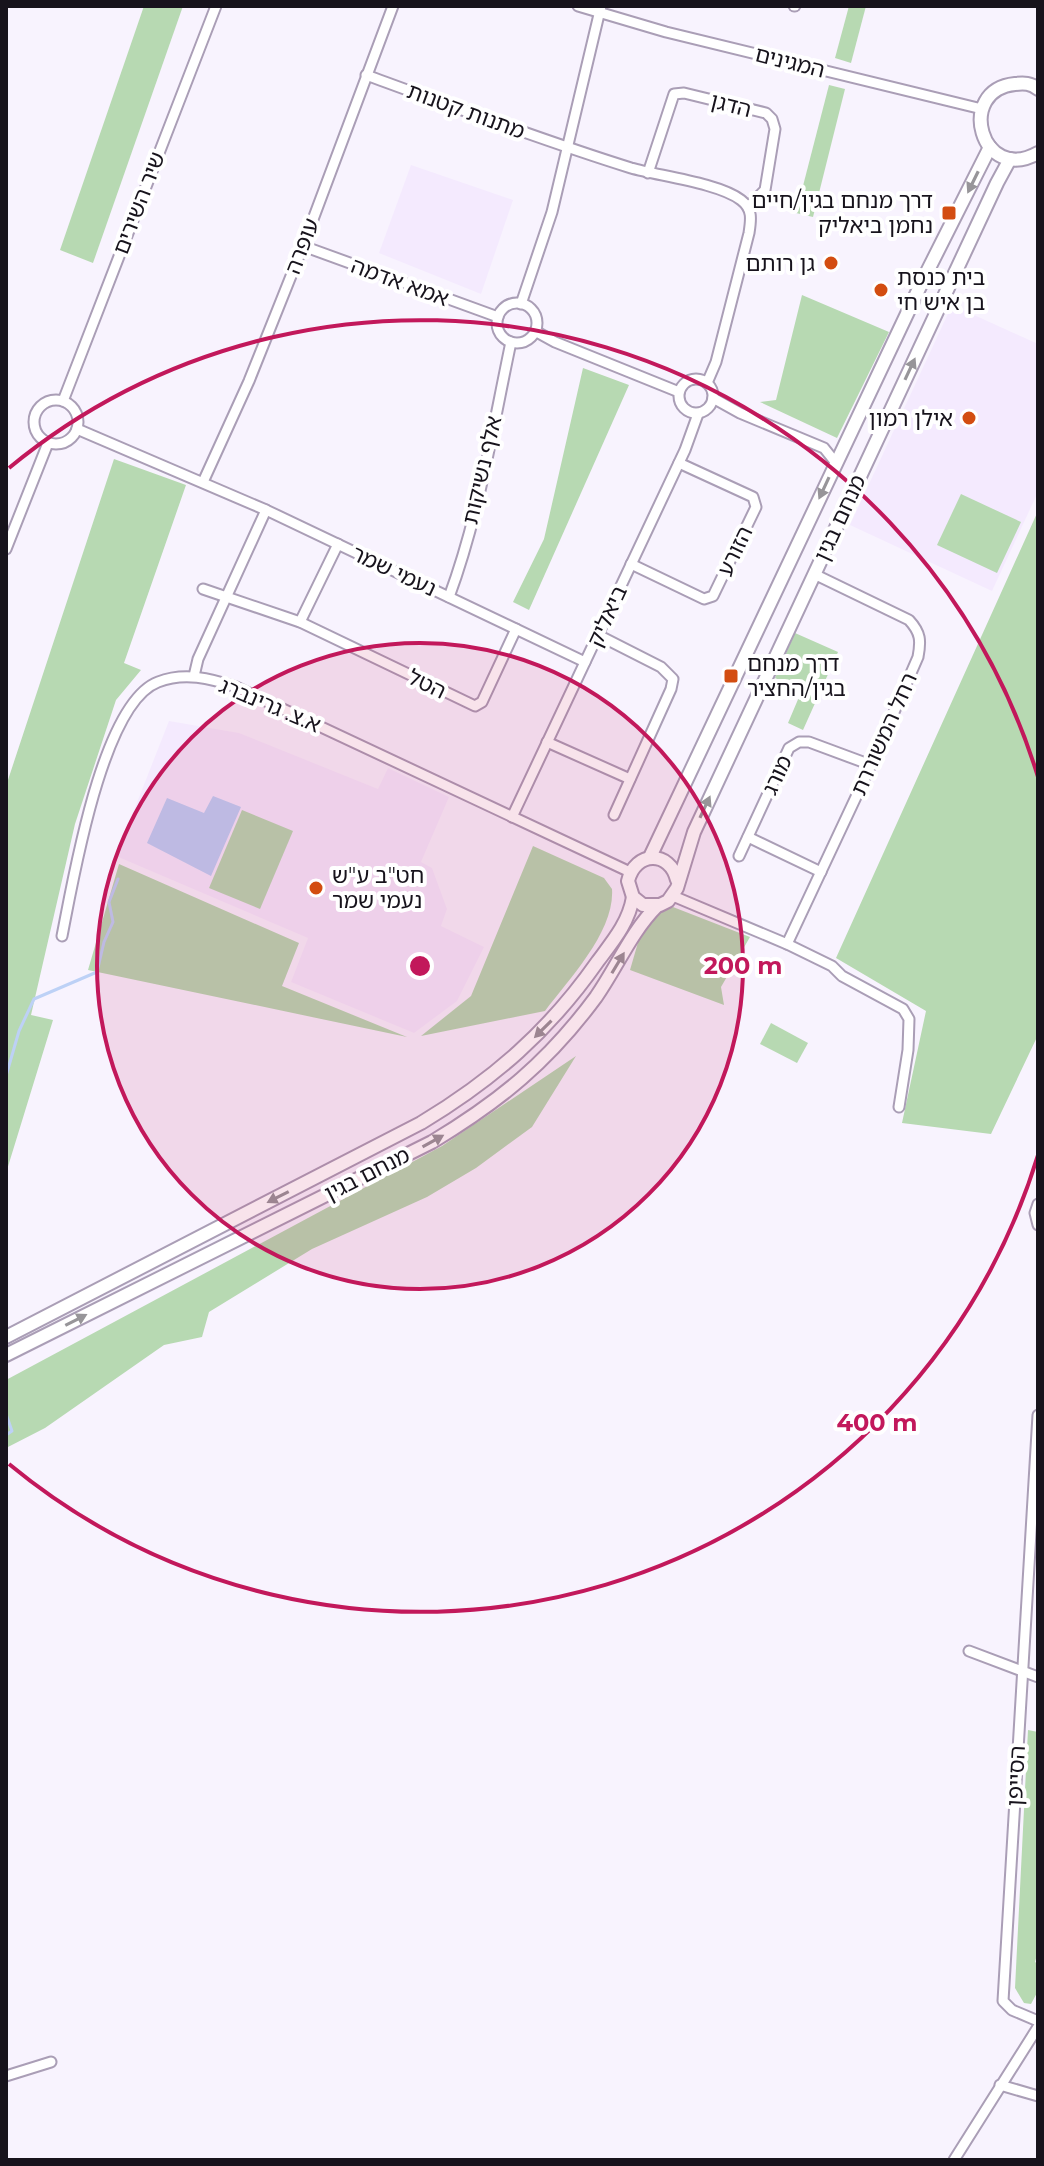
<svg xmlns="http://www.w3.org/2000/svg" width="1044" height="2166" font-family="Montserrat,'Noto Sans Hebrew',sans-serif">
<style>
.built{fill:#f4eafe}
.green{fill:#b7d9b2}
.water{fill:#bdd1f6}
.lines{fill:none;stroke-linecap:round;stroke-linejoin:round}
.stream{stroke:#bdd1f6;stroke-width:3}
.minor-casing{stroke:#aa9eb6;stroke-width:13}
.secondary-casing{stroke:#aa9eb6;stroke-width:16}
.minor{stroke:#fff;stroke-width:9}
.secondary{stroke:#fff;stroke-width:12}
.oneway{fill:#979599}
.ring{fill:none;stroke:#c2185b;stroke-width:4}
.poi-dot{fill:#d34d11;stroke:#fff;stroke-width:3}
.labels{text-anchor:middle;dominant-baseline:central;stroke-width:8;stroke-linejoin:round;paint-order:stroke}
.street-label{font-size:22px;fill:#17131c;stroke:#fff}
.poi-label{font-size:22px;fill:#17131c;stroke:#fff;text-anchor:end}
.centre{fill:#c2185b;stroke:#fff;stroke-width:4}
.ring-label{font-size:24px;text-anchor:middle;font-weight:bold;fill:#c2185b;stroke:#fff;stroke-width:8;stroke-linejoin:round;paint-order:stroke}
</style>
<rect width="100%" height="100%" fill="#f8f3fe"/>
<g class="built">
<polygon points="411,165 513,200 481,294 379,253"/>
<polygon points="952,305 1038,344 1038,492 992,591 850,525"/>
<polygon points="169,721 239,733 378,789 388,768 449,797 421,862 432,868 447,909 441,926 484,947 457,1001 414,1033 291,982 308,938 116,856"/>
</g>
<g class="green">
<polygon points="144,6 183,6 93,263 60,250"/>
<polygon points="849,6 866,6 851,63 835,58"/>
<polygon points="829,85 845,89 813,217 796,213"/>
<polygon points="802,295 889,332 837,438 760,402 776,400"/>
<polygon points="583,368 629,385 529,610 513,602 544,539"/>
<polygon points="114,459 186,485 124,663 141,670 116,700 75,824 31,1015 53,1020 6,1173 6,786"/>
<polygon points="961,494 1021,522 997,573 937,545"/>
<polygon points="1038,511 1038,1035 991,1134 902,1123 926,1011 836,958"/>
<polygon points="795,633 838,652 803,730 788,723 802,690 775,678"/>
<polygon points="242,810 293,831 260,909 209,888"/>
<path d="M533,846l71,32 8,11c3,42 -42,89 -67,122l-124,25 50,-40z"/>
<polygon points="119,864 299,943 282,986 407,1037 88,970"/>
<polygon points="673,907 750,937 721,987 724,1005 630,970 639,939 654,915"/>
<polygon points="771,1023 808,1043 797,1063 760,1044"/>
<polygon points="576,1056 532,1127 476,1168 427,1197 312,1249 209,1312 202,1337 164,1345 45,1428 6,1448 6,1380 442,1146"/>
<polygon points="1028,1730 1038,1732 1038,1951 1035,1962 1038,1964 1038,1991 1031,2004 1024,2003 1015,1988"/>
</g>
<polygon class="water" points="213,796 241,807 211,876 147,843 167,798 204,813"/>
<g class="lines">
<g class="stream">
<polyline points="6,1076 19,1031 34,999 97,972 104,942 113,922 109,902 118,879"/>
<polyline points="6,1414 12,1431 6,1435"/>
</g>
<g class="minor-casing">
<g id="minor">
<polyline points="578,6 666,32 982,109"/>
<polyline points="794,6 795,6"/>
<path d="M366,75c88,32 175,65 265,93 28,8 88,15 110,32 12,9 10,20 8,33l-33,129 -9,21"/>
<polyline points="648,173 674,94 684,93 766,113 772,119 775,129 765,190 748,207"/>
<polyline points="303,246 498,317"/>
<circle cx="517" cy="323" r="20"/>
<polyline points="521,304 552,212 601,6"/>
<polyline points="535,331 555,342 679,392"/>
<circle cx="696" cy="396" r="17"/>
<polyline points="713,398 740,413 824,448 836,463"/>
<circle cx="56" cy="422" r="22"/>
<polyline points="63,401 216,6"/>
<polyline points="77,429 266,510 585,662"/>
<polyline points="203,482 249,381 303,246 393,6"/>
<polyline points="6,549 48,443"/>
<polyline points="631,564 704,599 713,596 756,507 753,497 679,463"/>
<polyline points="203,589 300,622 475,706 482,702 516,629"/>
<path d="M449,597c30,-81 44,-170 62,-255"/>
<polyline points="300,622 338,544"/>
<polyline points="598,635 661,667 673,679 671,689 614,815"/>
<polyline points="194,676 198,659 266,510"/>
<polyline points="547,742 630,779"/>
<polyline points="512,817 685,450 698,414"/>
<polyline points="748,837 821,872"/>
<polyline points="739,856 789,748 799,742 809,742 871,765"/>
<polyline points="673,896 787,944 832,966 842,976 903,1009 909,1019 908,1050 899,1107"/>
<path d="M62,936c11,-55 40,-233 96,-254 26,-10 52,-4 78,5l394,185"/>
<path d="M787,944l84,-179 47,-108c3,-16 3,-24 -9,-37l-95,-46"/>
<polyline points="1038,1204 1035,1213 1038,1225"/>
<polyline points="1038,1415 1003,2001 1012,2010 1038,2021"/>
<polyline points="969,1651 1038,1677"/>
<polyline points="6,2076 51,2062"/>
<polyline points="1000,2085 1038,2096"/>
<polyline points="954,2160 1038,2027"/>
</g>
</g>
<g class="secondary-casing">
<g id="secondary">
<path d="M1038,89c-7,-6 -14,-6 -23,-5 -60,6 -34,101 23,69"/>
<polyline points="650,857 923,280 990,147"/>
<path d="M677,880c-7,-30 -42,-29 -49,1l5,16 10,8h17l8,-4 9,-13 17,-56 303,-649 13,-24"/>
<path d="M6,1337l415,-214c73,-44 128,-92 177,-162 15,-20 31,-39 35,-64"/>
<path d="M6,1355l426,-213c68,-41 116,-80 164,-145 21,-30 35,-65 61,-91"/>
</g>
</g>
<use href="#minor" class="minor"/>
<use href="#secondary" class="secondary"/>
</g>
<defs><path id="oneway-solid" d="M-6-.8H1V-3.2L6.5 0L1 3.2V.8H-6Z" transform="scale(2)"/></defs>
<g class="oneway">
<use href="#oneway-solid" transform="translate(973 182) rotate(116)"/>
<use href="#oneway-solid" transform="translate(910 369) rotate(-65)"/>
<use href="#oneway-solid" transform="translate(824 488) rotate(115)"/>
<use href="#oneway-solid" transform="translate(705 807) rotate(-65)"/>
<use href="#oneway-solid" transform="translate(618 963) rotate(-59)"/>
<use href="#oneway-solid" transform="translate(543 1029) rotate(135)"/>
<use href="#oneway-solid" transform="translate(433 1141) rotate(-29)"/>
<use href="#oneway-solid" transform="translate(278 1197) rotate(153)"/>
<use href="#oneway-solid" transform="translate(76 1320) rotate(-27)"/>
</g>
<circle cx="420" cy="966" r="323" fill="#c2185b" fill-opacity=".12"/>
<g class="ring">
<circle cx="420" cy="966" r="323"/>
<path d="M1038 1155A646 646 0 0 1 9 1464M9 468A646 646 0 0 1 1038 777"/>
</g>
<g class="poi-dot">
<rect x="941" y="205" width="16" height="16" rx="4"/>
<circle cx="831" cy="263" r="8"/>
<circle cx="881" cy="290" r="8"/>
<circle cx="969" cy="418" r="8"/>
<rect x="723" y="668" width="16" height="16" rx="4"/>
<circle cx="316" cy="888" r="8"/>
</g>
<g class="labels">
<g class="street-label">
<text transform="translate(790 62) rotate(14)">המגינים</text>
<text transform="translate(731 105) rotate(14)">הדגן</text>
<text transform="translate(466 111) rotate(20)">מתנות קטנות</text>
<text transform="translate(139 203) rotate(-69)">שיר השירים</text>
<text transform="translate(302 246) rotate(-69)">עופרה</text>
<text transform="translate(400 282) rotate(20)">אמא אדמה</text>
<text transform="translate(482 470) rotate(-77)">אלף נשיקות</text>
<text transform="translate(840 518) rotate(-65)">מנחם בגין</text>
<text transform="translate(735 551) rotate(-64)">הזורע</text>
<text transform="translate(394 571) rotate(25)">נעמי שמר</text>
<text transform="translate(607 616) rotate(-65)">ביאליק</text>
<text transform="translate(427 684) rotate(26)">הטל</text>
<text transform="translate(270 705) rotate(23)">א.צ. גרינברג</text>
<text transform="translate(884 734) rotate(-66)">רחל המשוררת</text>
<text transform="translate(777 775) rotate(-65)">מורג</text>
<text transform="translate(367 1174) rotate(-27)">מנחם בגין</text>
<text transform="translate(1016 1776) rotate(-87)">הסייפן</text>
</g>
<g class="poi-label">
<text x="933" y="200">דרך מנחם בגין/חיים<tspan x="933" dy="25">נחמן ביאליק</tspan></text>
<text x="815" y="263">גן רותם</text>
<text x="897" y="277" text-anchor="start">בית כנסת<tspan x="897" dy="25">בן איש חי</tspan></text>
<text x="953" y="418">אילן רמון</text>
<text x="747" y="663" text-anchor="start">דרך מנחם<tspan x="747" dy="25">בגין/החציר</tspan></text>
<text x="332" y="875" text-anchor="start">חט"ב ע"ש<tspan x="332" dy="25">נעמי שמר</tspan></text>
</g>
</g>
<circle cx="420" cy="966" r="12" class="centre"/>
<g class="ring-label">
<text x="743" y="974">200 m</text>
<text x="877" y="1431">400 m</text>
</g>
<rect width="1044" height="2166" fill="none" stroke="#17131c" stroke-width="16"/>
</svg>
